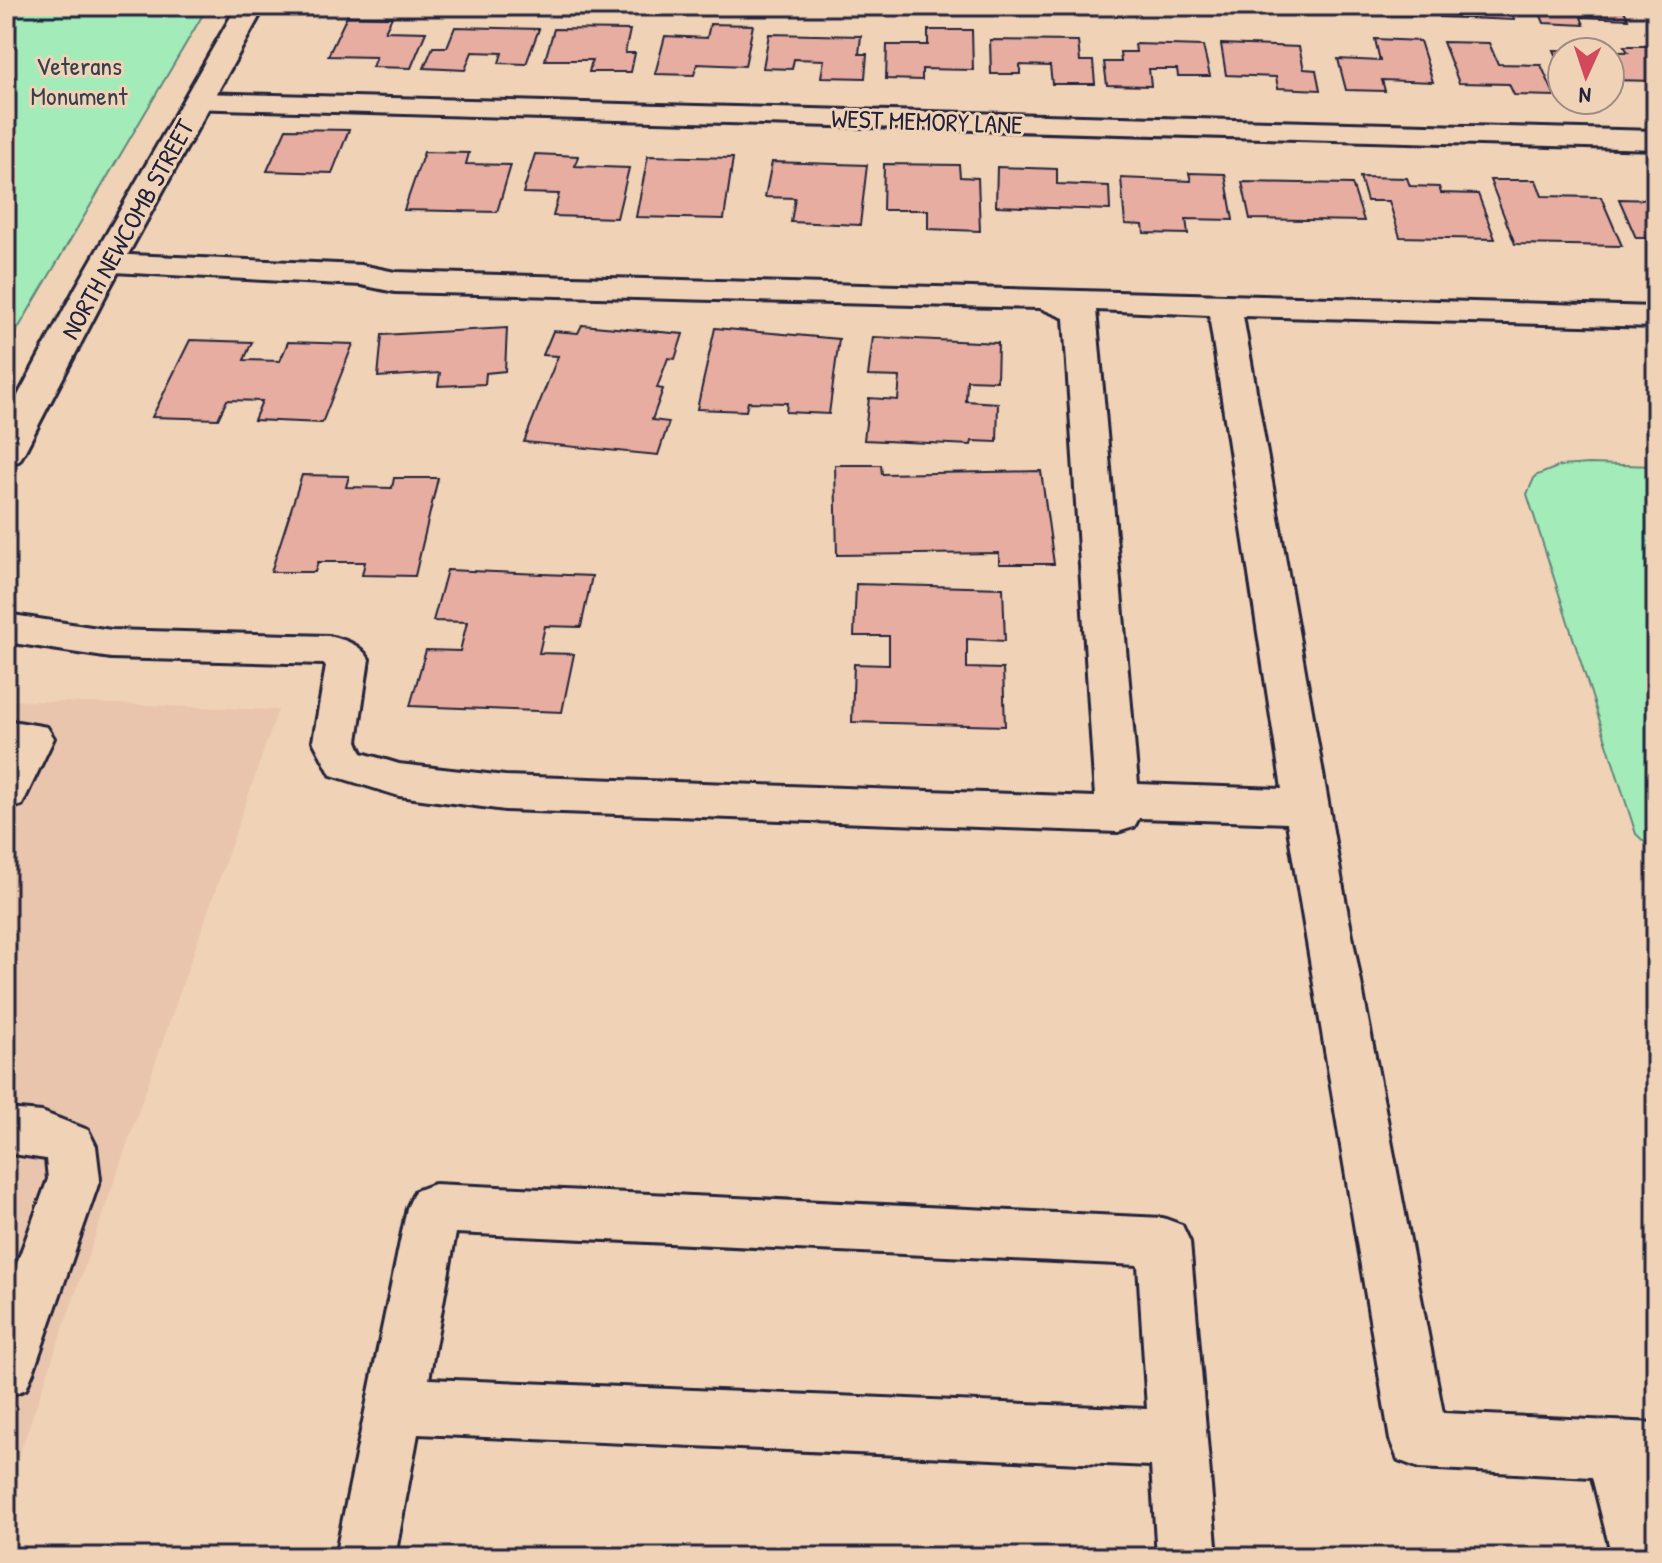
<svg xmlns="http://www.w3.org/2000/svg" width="1662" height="1563" font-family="'Patrick Hand',sans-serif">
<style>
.built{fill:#e9c5ad}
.green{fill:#a3ebb9;stroke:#62867a;stroke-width:2}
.building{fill:#e6ada0;stroke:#22223b;stroke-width:2}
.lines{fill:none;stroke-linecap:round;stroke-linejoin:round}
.minor-casing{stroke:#22223b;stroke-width:6}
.major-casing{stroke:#22223b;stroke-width:6}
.minor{fill:#f0d3b6;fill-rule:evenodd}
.major{fill:#f0d3b6;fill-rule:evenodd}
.labels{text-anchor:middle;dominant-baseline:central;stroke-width:6;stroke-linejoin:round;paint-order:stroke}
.far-park-label{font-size:26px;fill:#35404e;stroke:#f0d3b6}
.far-street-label{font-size:26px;fill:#22223b;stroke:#f0d3b6}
</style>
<rect width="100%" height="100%" fill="#f0d3b6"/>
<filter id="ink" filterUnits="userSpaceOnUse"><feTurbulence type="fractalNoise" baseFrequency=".0125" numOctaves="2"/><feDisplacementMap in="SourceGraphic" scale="16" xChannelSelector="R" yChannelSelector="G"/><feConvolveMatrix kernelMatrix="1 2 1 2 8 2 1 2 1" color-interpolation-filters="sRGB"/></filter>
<g filter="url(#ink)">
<polygon class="built" points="6,700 278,710 6,1493"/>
<g class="green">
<polygon points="6,6 208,6 6,349"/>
<polygon points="1589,464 1656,466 1656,853 1636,834 1527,494 1535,476 1560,466"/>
</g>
<g class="building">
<polygon points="1120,6 1185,6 1186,10 1120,8"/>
<polygon points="1318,6 1411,6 1414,15 1319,12"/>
<polygon points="1438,6 1510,6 1514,20 1440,17"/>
<polygon points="1537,6 1622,6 1628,19 1581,17 1584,25 1544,23"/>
<polygon points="347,16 392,17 385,31 426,32 411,68 372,67 376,57 328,56"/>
<polygon points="710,24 753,25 745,66 697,64 694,75 655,74 665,36 707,38"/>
<polygon points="455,27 539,29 526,64 499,63 502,53 472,52 465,70 424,68 433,47 447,47"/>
<polygon points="554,29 630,30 625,53 635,53 631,72 589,72 592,60 545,60"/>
<polygon points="928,30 972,30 973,70 922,69 922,80 886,79 887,45 928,45"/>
<polygon points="769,34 861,36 859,54 867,54 865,78 821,77 824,60 794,59 792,69 763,68"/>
<polygon points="1375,39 1420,41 1433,82 1382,80 1385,91 1346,90 1338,59 1380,61"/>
<polygon points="990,40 1078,41 1080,61 1093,61 1095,84 1052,84 1050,66 1020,65 1020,74 991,74"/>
<polygon points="1443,42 1489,43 1498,64 1541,65 1555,96 1514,95 1509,84 1459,83"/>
<polygon points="1135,44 1203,46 1210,76 1178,76 1177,69 1149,69 1151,86 1107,85 1104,62 1121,62 1120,52 1136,52"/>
<polygon points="1221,44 1299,47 1304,69 1316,70 1320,90 1278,88 1276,77 1226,75"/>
<polygon points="1624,46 1652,46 1656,54 1656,81 1610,80 1610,52 1562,52 1562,69 1554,50 1628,52"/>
<polygon points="286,129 349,130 332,173 267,171"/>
<polygon points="424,152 469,153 466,164 511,165 497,212 404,210"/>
<polygon points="535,154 578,156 575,166 629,168 617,218 553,216 559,194 523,193"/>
<polygon points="648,156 733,158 724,219 636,217"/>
<polygon points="772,162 867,165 860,225 791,222 795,198 765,197"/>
<polygon points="884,164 959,165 960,177 978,178 980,231 928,229 928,210 883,210"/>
<polygon points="997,167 1057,169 1057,184 1109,186 1110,210 996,206"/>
<polygon points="1189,173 1225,174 1233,220 1186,219 1188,234 1144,233 1143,225 1125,224 1121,178 1191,181"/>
<polygon points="1360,177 1407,178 1410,186 1439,187 1441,193 1478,194 1495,239 1400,237 1389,201 1367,201"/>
<polygon points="1490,180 1536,180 1542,196 1601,197 1622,246 1515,244"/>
<polygon points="1242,182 1352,184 1364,221 1250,219"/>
<polygon points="1619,199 1656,200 1656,238 1636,238"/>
<polygon points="582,325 683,334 675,359 668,358 657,388 663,389 652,420 669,422 658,455 524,442 558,356 543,355 553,331 578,333"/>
<polygon points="507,328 505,371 486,373 485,384 438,386 440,373 378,377 382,335"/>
<polygon points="715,328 839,339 829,414 786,412 787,403 748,402 746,411 697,409"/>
<polygon points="873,337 998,343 997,381 967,380 966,401 998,403 997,442 972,441 971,445 864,440 869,398 898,400 900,377 868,376"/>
<polygon points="190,340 252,342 244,360 280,361 288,342 353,344 322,423 254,420 262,401 227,400 218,419 152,417"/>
<polygon points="835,465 881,465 882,474 1041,471 1054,564 999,564 999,553 837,555"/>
<polygon points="302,475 349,476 346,487 392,488 394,478 438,478 415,576 362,575 365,562 318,562 315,572 271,572"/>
<polygon points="447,570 592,576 581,627 545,626 539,653 574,654 562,712 410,706 426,650 460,651 467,622 433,621"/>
<polygon points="856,584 1003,588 1005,641 967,639 967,668 1003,669 1005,726 852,722 854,664 889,665 889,636 854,636"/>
</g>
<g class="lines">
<g class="minor-casing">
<g id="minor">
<polygon points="198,93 1656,131 1656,149 188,108 183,102 188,96"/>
<path d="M106,254l255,11 34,7 1261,35v20l-413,-11 100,572 100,525 213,10v58l-5,-1 5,17v60h-44l-20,-80 -173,-9 -21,-8 -8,-20 -103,-617 -148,-5 -5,9 -16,5 -613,-22 -106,-14 -68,-21 -18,-34 13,-75 -3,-2 -212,-6 -105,-16v-28l105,16 218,6c16,4 31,8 40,23l-12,82 5,12 37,11 106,12 590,21 -31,-479 -24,-10 -645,-16 -34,-7 -267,-14 -4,-7 4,-7zM1096,310l113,5 73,474 -144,-5z"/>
<polygon points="6,720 47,727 54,738 22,805 6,810"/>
<polygon points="6,1109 42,1112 88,1130 96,1146 100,1179 34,1370 26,1389 6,1397 6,1293 48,1179 46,1159 6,1153"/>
<path d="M434,1184l729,34 19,7 8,17 27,315h-60l-6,-91 -733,-32 -23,123h-60l72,-349 8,-17zM456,1233l682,32 9,144 -718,-30z"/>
</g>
</g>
<g class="major-casing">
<polygon id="major" points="237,6 265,6 110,287 24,453 19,461 6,465 6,418 76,287"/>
</g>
<use href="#minor" class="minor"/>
<use href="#major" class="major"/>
</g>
</g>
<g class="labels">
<g class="far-park-label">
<text x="79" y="65">Veterans<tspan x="79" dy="30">Monument</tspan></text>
</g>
<g class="far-street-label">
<text transform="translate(927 121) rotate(2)">WEST MEMORY LANE</text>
<text transform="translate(127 229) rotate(-61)">NORTH NEWCOMB STREET</text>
</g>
</g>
<rect width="1662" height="1563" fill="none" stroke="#f0d3b6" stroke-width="32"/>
<rect x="16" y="16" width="1630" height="1531" fill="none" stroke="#22223b" stroke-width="3" filter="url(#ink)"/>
<g transform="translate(1586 76) rotate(183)"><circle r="38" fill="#f0d3b6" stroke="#9e8c85" stroke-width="2"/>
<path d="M0-6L14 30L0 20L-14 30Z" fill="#d1495b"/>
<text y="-12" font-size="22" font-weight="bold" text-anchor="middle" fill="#22223b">N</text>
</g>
</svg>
